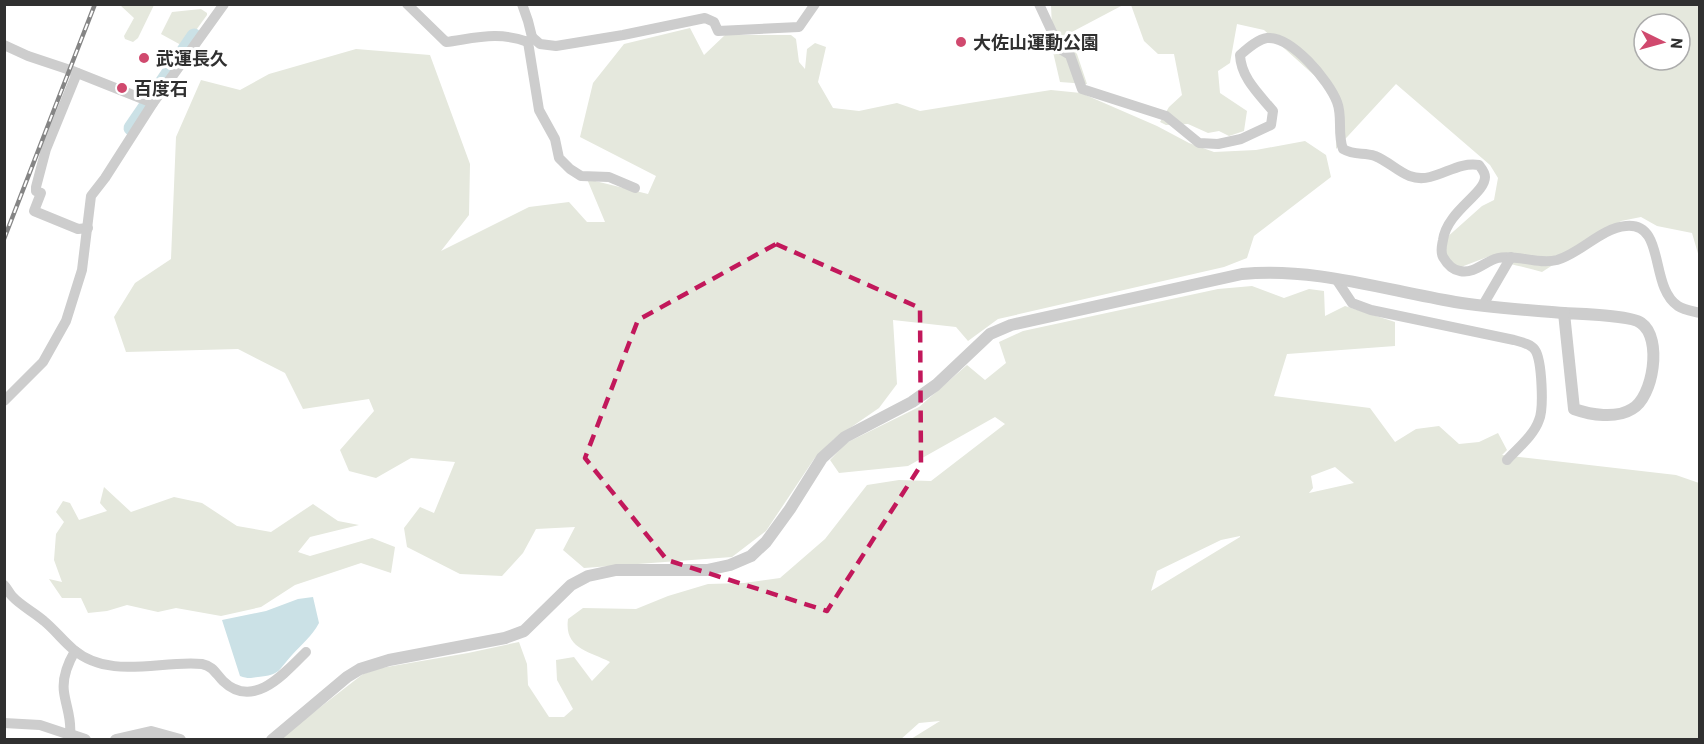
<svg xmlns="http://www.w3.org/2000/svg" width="1704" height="744" font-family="Barlow,'Noto Sans JP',sans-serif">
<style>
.green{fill:#e5e8dd;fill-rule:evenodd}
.water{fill:#cbe1e6}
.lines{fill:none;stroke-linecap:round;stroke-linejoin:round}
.river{stroke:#cbe1e6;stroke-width:15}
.minor{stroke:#cdcdcd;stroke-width:10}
.tertiary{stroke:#cdcdcd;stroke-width:12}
.rail-casing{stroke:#858585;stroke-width:4.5}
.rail{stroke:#fff;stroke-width:2;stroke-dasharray:7;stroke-linecap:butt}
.marked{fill:none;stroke:#c2185b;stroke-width:4.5;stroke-dasharray:12 8;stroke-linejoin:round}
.poi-dot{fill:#d0496e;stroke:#fff;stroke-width:2}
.labels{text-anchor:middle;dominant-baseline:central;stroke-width:6;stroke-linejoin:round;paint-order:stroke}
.poi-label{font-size:18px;font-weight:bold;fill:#303030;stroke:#fff;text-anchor:start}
</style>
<rect width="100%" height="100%" fill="#fff"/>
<g class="green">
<polygon points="120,5 154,5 138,38 133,42 125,39 124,36 134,18"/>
<polygon points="1051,5 1123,5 1070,33 1087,84 1060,82 1053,52"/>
<path d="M1131,5h568v252l-7,-24 -35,-7 -16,-9 -20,4 -79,51c-18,-6 -37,-7 -52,-16l-29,11 -17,-2 1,-26 37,-33 12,-6 4,-22 -8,-13 -94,-81 -60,65 1,-39 -11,-24 -62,-56 -27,-6 -7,39 -12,8 2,22 27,18 -3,20 -15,5 -10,-5 -11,2 -20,-9 -22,1 -6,-3 9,-15 13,-12 -8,-41h-16l-14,-13zM1644,24h36v36h-36z"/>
<polygon points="201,9 207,13 207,15 186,44 181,45 161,34 172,12"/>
<polygon points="690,28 704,55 725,35 791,35 796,39 799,62 805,69 807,49 815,43 826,47 818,82 833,108 859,111 897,103 920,111 1051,90 1081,93 1157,126 1189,143 1214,152 1256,150 1305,141 1326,155 1331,177 1254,236 1247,258 1224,267 998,319 968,341 956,327 893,320 897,384 879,408 834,439 814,459 766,531 732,557 584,568 563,550 575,527 536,529 523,553 502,576 460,574 407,547 404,528 420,507 434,513 455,462 411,458 376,478 349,471 340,450 374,411 369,399 303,409 285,373 238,349 126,352 114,317 135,283 171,259 176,137 201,80 240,90 269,74 356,49 430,55 470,164 469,215 441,251 529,207 569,202 587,222 605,222 587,179 648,194 656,176 580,137 593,83 624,44"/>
<path d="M1252,286l32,12 25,-9 15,2 1,25 20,-10 50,16v24l-108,8 -13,42 96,12 25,34 21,-13 23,-3 20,18 20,-2 19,-9 9,17 -5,5 174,20 23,8v256h-788l29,-18 -21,2 -19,17h-622l85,-66 18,-6 87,-15 51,-11 8,22 1,21 21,32h15l9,-8 -16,-29 -1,-20 18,-3 18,24 18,-19c-21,-11 -46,-13 -42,-43l15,-11 53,1 32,-13 40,-12 36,-1 36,-5 45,-39 42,-54 32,-5 32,1 74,-57 -10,-7 -87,49 -69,7 -9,-13 16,-17 73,-36 48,-42 18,15 21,-17 -7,-21 24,-11 195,-42zM1335,467l19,16 -45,10 4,-5 -2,-12zM1240,536v1l-89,54 6,-20 64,-31z"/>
<polygon points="104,487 131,512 174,497 202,503 237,526 271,532 313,504 338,521 359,525 310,537 298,552 310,556 372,538 395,547 391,573 361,563 295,585 261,607 221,616 176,608 158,612 127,605 107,611 88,613 81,598 62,598 49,579 62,582 54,560 56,534 64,522 56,512 63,501 70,503 79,520 107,511 100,503"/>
</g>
<path class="water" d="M313,597l6,26c-7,13 -17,21 -27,32 -14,15 -11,20 -34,22 -7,1 -10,2 -18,-1l-18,-56 44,-9 32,-12z"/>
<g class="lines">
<polyline class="river" points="131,128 194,36"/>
<g class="minor">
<path d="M407,4l39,38c30,-4 53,-11 82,0l4,-5 -4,-16 -6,-17"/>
<path d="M1039,4l21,45 10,6 12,34 84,27 33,27 19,1 23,-5 30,-14 2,-14c-14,-17 -32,-33 -33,-56 7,-6 18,-16 27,-17 25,-2 62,43 70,64 6,15 0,32 6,47 12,7 20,3 32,7 20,8 31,27 55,21 17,-4 31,-15 49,-12 3,4 6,7 6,12 0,17 -38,34 -42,63 -1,6 -3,11 0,17 4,7 10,13 17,14 15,3 25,-10 38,-13 18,-4 40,7 59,2 24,-7 44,-32 69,-34 40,-4 23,61 52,80 6,4 14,5 22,7"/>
<polyline points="532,37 540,44 556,46 623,35 705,18 714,22 718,31 799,27 815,4"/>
<polyline points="528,42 539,110 555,139 559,158 570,169 581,176 609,177 635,188"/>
<polyline points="4,45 28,56 70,70 153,103"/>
<polyline points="77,73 46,149 36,187 36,191 41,193 34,211 78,229 88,228"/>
<path d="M1336,279l16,24 19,7 143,30c7,2 17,4 21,10 7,10 9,59 4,70 -5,15 -21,28 -32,40"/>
<polyline points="1483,305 1511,257"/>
<polyline points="4,401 43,362 66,321 82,270 91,196 105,178 153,103 224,4"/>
<path d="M4,585c3,3 5,8 8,11 9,10 22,16 32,25 11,9 19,20 30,29 36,30 86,10 128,14 11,2 14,10 21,17 30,29 61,-7 83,-29"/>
<path d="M4,723l36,2 30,10c2,-16 -4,-28 -6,-43 -2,-14 4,-29 11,-41"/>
</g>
<g class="tertiary">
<path d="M1564,313c15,1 67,2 77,10 22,15 12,75 -9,86 -16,10 -41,6 -58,0z"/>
<polyline points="70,735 85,740"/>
<polyline points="116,740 151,732 180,740"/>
<path d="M272,740l75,-63 13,-8 29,-9 116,-22 19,-7 47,-46 17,-9 28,-6h91l23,-5 21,-9 15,-14 24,-33 32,-51 23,-21 67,-35 24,-17 54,-51 21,-9 231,-51c72,-7 142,16 213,28 36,6 73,8 109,11"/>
</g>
<g class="rail-casing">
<polyline id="rail" points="4,239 95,4"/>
</g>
<use href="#rail" class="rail"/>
</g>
<path class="marked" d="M776,244l144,64 1,157 -94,146 -160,-51 -82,-102 53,-138z"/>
<g class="poi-dot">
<circle cx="961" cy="42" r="6"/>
<circle cx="144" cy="58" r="6"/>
<circle cx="122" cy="88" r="6"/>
</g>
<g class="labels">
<g class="poi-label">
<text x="973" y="42">大佐山運動公園</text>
<text x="156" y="58">武運長久</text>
<text x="134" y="88">百度石</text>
</g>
</g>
<rect width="1704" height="744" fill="none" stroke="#303030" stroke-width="12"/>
<g transform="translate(1662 42) rotate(95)"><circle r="28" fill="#ffffff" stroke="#acacac" stroke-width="1.5"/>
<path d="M0-4.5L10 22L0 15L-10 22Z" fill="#d0496e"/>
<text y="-9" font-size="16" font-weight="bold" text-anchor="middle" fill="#303030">N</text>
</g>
</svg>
